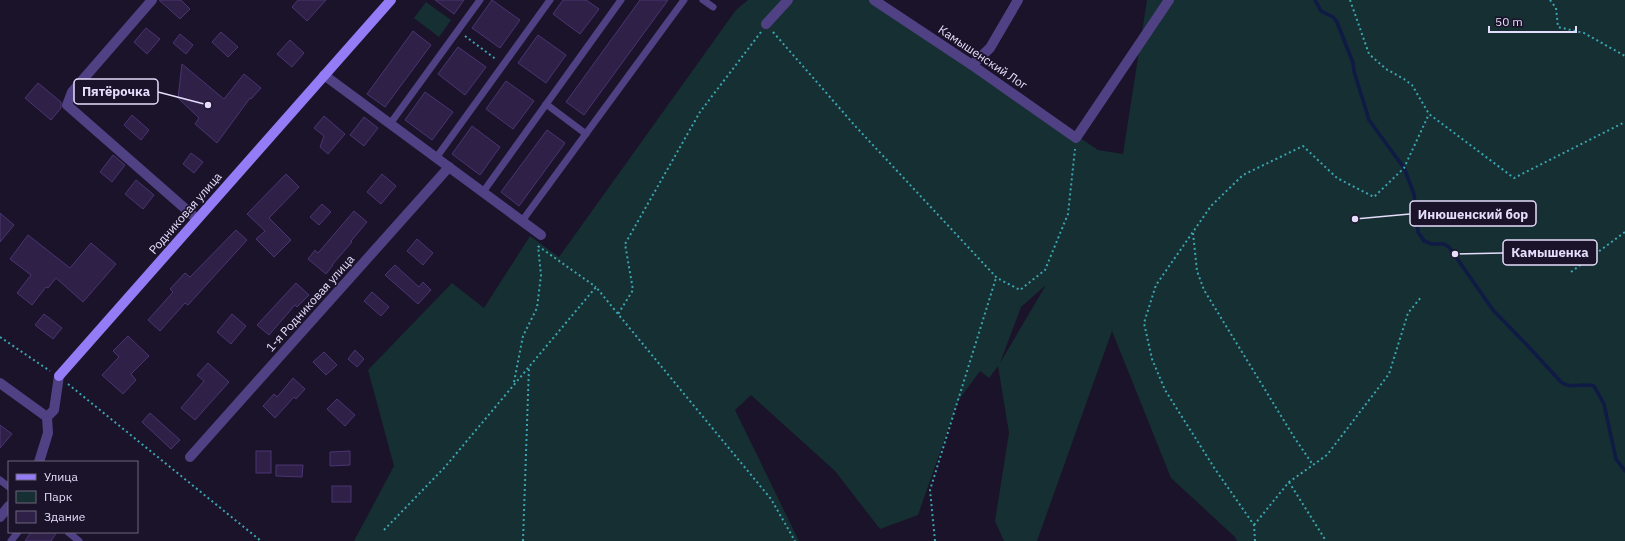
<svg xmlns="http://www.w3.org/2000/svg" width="1625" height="541" font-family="'IBM Plex Sans',sans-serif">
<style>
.green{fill:#162f32;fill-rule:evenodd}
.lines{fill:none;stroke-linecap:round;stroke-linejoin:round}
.stream{stroke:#0f1a45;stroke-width:3.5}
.building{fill:#2f2048;stroke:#4b3473}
.path{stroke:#3aa6b3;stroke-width:2;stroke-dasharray:2 3;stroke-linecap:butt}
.lane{stroke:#4f4184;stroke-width:7}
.street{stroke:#4f4184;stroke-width:10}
.secondary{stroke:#937cf5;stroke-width:10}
.labels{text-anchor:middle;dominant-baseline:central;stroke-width:3.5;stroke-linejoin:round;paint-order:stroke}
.street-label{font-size:12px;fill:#e6ddfc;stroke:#1a1329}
.leader{fill:none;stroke:#e6ddfc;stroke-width:1.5}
.callout-dot{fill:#e6ddfc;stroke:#1a1329;stroke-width:1.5}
.callout{fill:#1a1329;stroke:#e6ddfc;stroke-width:1.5}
.callout-label{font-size:13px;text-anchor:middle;font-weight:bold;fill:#e6ddfc}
</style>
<rect width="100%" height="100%" fill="#1a1329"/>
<g class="green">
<path d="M748,0h126l224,150 25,4 24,-154h478v541h-388l-2,-4 -64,-59 -59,-147 -75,210h-33l-9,-20 14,-88 -11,-67 -9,12 -9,-7 -22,30 -40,114 -38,14 -45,-58 -84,-76 -16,15 64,131h-445l40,-75 -26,-96 84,-87 32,25 46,-72 29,21 177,-247zM1046,285l-46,78 21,-56z"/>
<polygon points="426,2 451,20 439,37 414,18"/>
</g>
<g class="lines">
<path class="stream" d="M1315,0l6,11 12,6 4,5 16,41 1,8 15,49 35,48 10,26 4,38 6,9 8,3h12l5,3 44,63 33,34 35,38c10,8 22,0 33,4l10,18 12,55 9,12"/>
</g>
<g class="building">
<polygon points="159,0 181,0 190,9 180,19"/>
<polygon points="298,0 326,0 307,21 292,7"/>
<polygon points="435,0 464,0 454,14"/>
<polygon points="492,0 520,20 500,48 472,28"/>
<polygon points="563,0 586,0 599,9 580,34 553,14"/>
<polygon points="640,0 668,0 584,115 566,102"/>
<polygon points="146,28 160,39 147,54 134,42"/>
<polygon points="413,31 431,45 385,107 367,94"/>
<polygon points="221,32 238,47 228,57 212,42"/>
<polygon points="180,34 193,45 186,54 173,43"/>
<polygon points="538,35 566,55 546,83 518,63"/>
<polygon points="290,40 304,53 292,67 277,54"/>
<polygon points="458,47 486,67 465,95 438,74"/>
<polygon points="182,64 224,99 244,74 261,88 251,99 250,98 217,143 195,124 199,118 178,98"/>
<polygon points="506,81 534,101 513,129 486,109"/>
<polygon points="38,83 61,102 61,108 51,120 25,98"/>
<polygon points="425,92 453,112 432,140 405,120"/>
<polygon points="132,115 149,130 141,140 124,125"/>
<polygon points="324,116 345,134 328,154 320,147 324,136 314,128"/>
<polygon points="364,117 378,128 364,146 350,135"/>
<polygon points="472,126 500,147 480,175 452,154"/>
<polygon points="547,130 565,143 519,206 501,192"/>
<polygon points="191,153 203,162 194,173 183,164"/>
<polygon points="113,155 125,165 112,182 100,172"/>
<polygon points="286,174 299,187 269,218 291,240 274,257 256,239 265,231 247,214"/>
<polygon points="382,174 396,186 381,204 367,192"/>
<polygon points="136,180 154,195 143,209 125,194"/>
<polygon points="322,204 331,212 319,225 310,217"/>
<polygon points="354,211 367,222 351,241 352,242 332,265 333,265 326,274 308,259 315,250 318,253"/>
<polygon points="0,213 14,225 0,242"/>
<polygon points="236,230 247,240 188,305 185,303 160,331 148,320 173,292 170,289 185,273 190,277"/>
<polygon points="28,235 70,268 91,243 116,264 83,302 56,278 48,288 46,287 32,305 17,293 31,275 10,259"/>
<polygon points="417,239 433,253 423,265 407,251"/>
<polygon points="395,265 419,287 423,282 431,290 418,304 385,275"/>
<polygon points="296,283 309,295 297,307 295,305 269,335 257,325"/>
<polygon points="372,292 389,307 381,316 364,301"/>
<polygon points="44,314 62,328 53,339 35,325"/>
<polygon points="232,314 246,326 231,344 217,332"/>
<polygon points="128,336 149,356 131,374 136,380 123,394 102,375 119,357 113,351"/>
<polygon points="355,350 364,359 357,367 348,359"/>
<polygon points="324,352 337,365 326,375 313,362"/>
<polygon points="208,363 229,382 195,420 181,408 204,381 197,375"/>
<polygon points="293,378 305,389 296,399 294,397 275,418 263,406 274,394 277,397"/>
<polygon points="337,399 355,415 345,426 327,409"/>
<polygon points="150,413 180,440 171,449 142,422"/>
<polygon points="0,425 12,434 0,448"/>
<rect x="256" y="451" width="15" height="22"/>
<polygon points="350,451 350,465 330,466 330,452"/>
<polygon points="276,465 303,465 302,477 276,476"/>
<rect x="332" y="486" width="19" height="16"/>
<polygon points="31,532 57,532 51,541 25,541"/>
</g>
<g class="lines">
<g class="path">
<polyline points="1350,0 1369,54 1386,69 1404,79 1412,85 1429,114 1514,178 1625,122"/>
<polyline points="1550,0 1556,8 1558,27 1584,33 1625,56"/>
<polyline points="761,32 700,112 625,244 633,290 618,314 771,499 795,541"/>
<polyline points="773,32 857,128 997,278 1020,290 1045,270 1068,214 1075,149"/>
<polyline points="465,36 497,60"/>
<polyline points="1193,233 1197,271 1204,290 1294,437 1313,465"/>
<polyline points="538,246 596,287"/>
<polyline points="1571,272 1625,232"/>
<polyline points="0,337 50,371"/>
<polyline points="514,382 523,336 537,308 541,275 538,246"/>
<polyline points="68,384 261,541"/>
<polyline points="1289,482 1326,541"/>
<polyline points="1254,525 1289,482 1327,455 1389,374 1408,313 1422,296"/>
<polyline points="384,530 445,467 596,287 618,314"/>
<polyline points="523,541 529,366"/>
<polyline points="935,541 930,490 996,278"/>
<polyline points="1255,541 1254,525 1215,469 1165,390 1152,359 1144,323 1156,285 1211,206 1243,175 1303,146 1337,178 1374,197 1404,168 1429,114"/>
</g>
<g class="lane">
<polyline points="703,0 713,7"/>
<polyline points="546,104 586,134"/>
<polyline points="390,124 480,0"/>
<polyline points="436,158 550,0"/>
<polyline points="483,192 621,0"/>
<polyline points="522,221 684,0"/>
<polyline points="0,480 9,487"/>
<polyline points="68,532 79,541"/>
<polyline points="11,541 18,532"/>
</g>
<g class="street">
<polyline points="152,0 72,92 67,105 197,219"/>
<polyline points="874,0 972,65 1076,138 1169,0"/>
<polyline points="766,24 788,0"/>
<polyline points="972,65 990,48 1018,0"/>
<polyline points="324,75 541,235"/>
<polyline points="0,383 47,417"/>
<polyline points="190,457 449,167"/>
<polyline points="39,462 48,433 47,417 54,410 59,376"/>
<polyline points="0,517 9,506"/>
</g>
<polyline class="secondary" points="59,376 391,0"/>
</g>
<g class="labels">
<g class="street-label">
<text transform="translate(983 57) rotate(34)">Камышенский Лог</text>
<text transform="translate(185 213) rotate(-49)">Родниковая улица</text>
<text transform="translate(310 303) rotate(-48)">1-я Родниковая улица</text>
</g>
</g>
<path class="leader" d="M208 105L158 92M1355 219L1410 214M1455 254L1503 253"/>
<g class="callout-dot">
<circle cx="208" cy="105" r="4"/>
<circle cx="1355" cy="219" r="4"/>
<circle cx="1455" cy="254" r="4"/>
</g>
<g class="callout">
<rect x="74" y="79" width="84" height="25" rx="4"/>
<rect x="1410" y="201" width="126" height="25" rx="4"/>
<rect x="1503" y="240" width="94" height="25" rx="4"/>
</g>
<g class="callout-label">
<text x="116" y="96">Пятёрочка</text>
<text x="1473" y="219">Инюшенский бор</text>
<text x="1550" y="257">Камышенка</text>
</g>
<rect x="8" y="461" width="130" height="72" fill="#1a1329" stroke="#6c647d"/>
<rect x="16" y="474" width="20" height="6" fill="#937cf5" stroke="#6c647d"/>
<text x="44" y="481" font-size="12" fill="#e6ddfc">Улица</text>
<rect x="16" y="491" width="20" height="12" fill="#162f32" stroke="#6c647d"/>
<text x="44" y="501" font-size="12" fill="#e6ddfc">Парк</text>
<rect x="16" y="511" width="20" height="12" fill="#2f2048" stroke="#6c647d"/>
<text x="44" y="521" font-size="12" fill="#e6ddfc">Здание</text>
<path d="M1489 26v6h87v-6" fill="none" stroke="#e6ddfc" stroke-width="2"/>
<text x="1495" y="26" font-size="12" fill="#e6ddfc" stroke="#1a1329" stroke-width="3" paint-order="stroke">50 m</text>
</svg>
